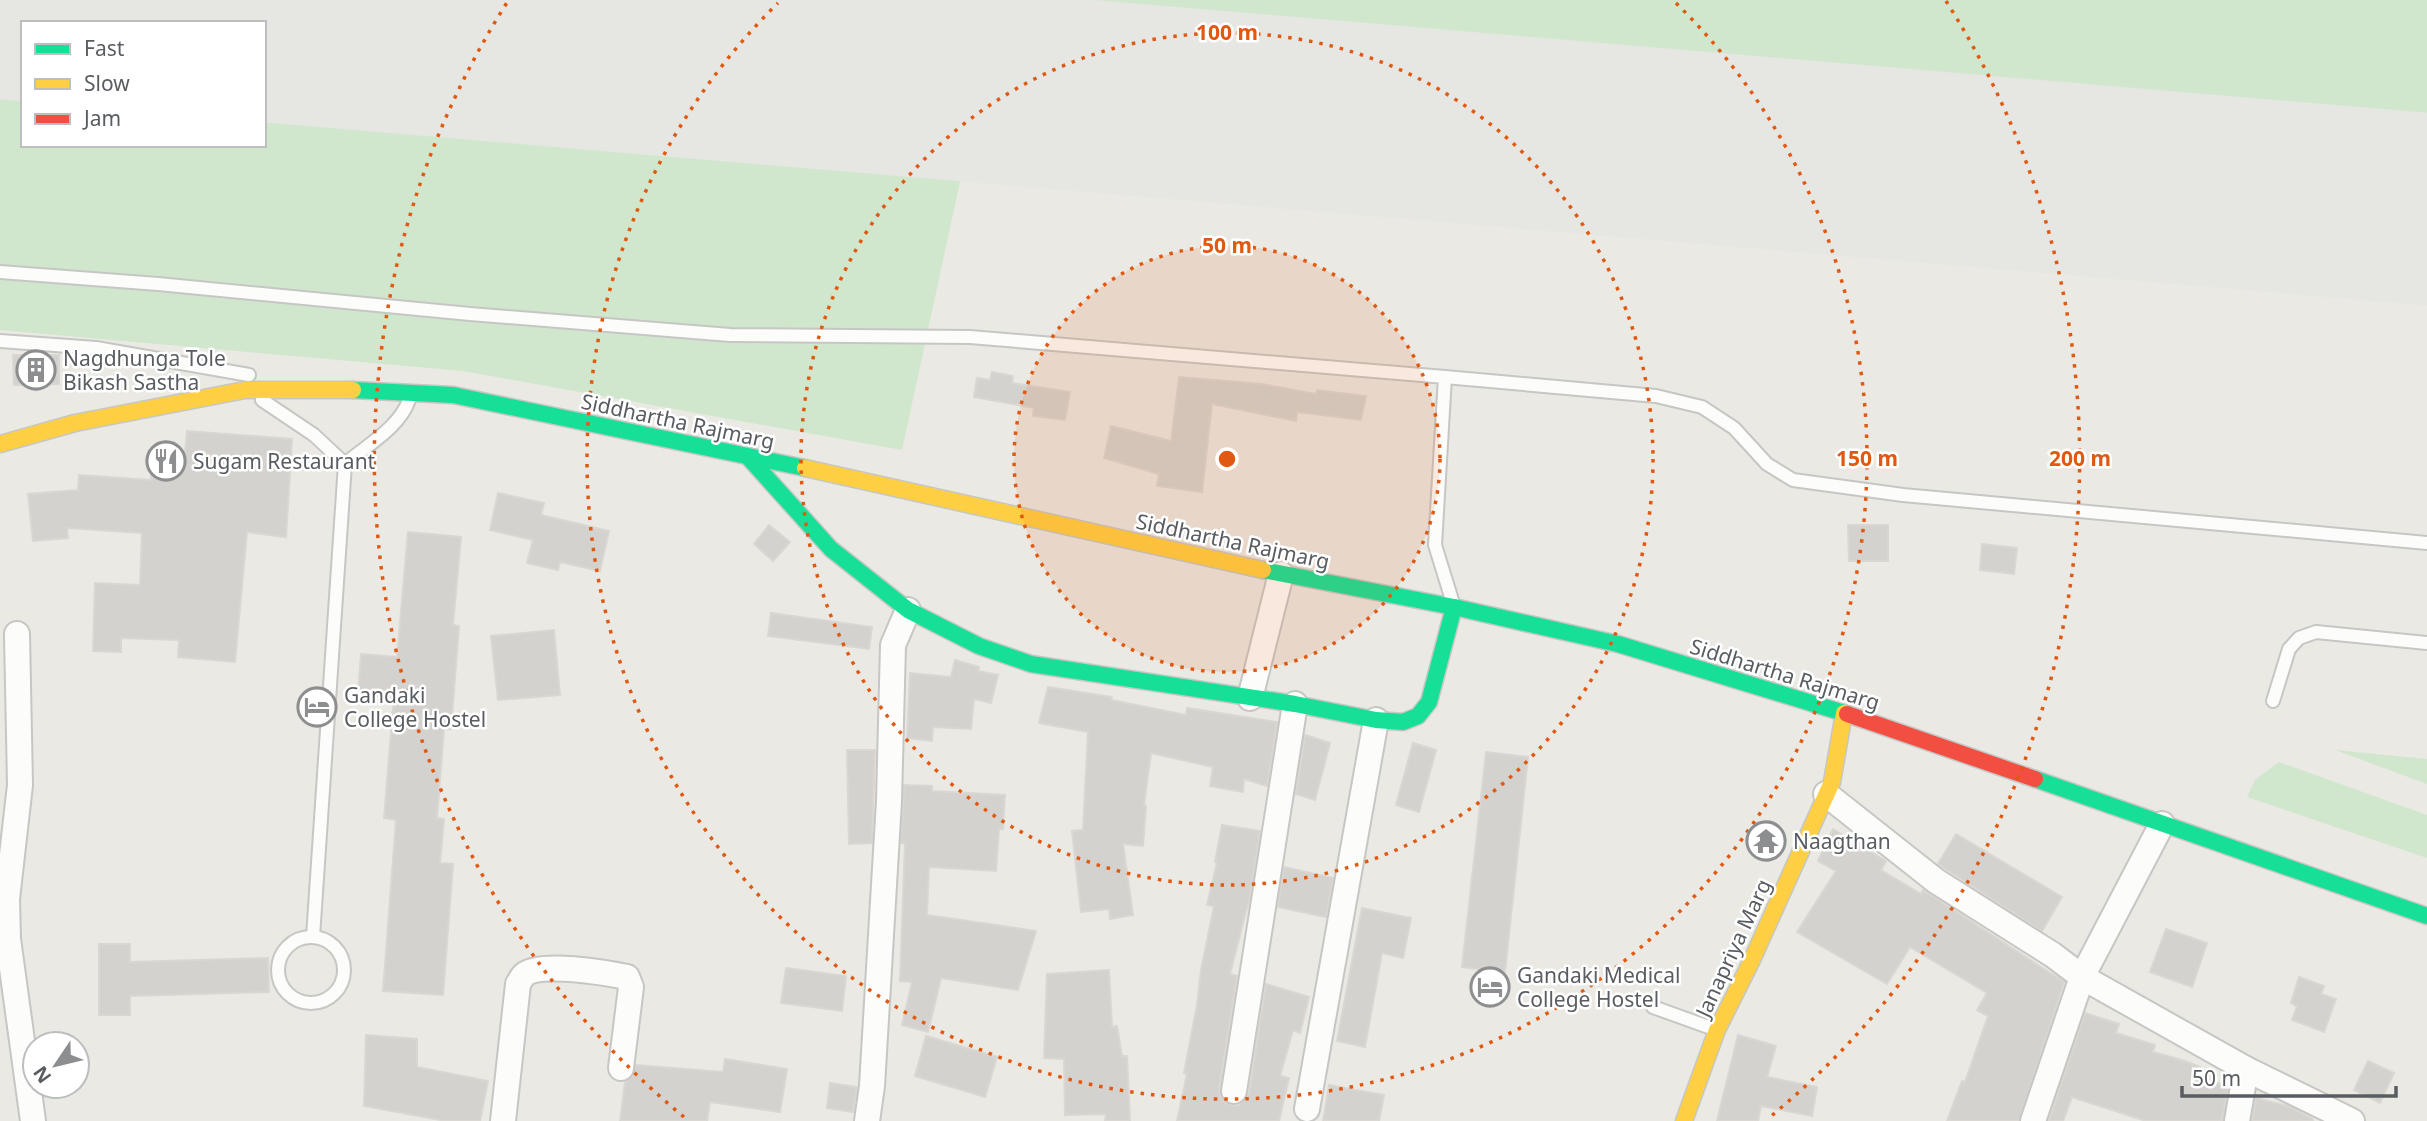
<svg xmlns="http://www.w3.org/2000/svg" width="2427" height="1121" font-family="'Noto Sans',sans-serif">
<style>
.green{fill:#d0e7cd}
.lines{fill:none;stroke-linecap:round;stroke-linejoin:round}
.taxiway{stroke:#e6e6e2;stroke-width:77}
.runway{stroke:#e6e6e2;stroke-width:192}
.building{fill:#d3d2ce;stroke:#dad7d2;stroke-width:2}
.lane-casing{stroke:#c6c6c4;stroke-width:16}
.street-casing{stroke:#c6c6c4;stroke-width:28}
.fast-casing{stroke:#c6c7c5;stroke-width:19}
.slow-casing{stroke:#c6c7c5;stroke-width:19}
.jam-casing{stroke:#c6c7c5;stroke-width:19}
.lane{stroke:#fcfcfb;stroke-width:12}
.street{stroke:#fcfcfb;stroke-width:24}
.fast{stroke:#16e098;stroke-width:16}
.slow{stroke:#ffcf43;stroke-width:16}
.jam{stroke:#f24e42;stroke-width:16}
.ring{fill:none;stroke:#e15910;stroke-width:3.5;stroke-dasharray:3.5 7}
.labels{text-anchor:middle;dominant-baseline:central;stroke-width:5;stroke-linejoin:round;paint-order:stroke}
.poi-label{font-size:21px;fill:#595d62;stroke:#fff;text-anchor:start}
.street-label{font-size:21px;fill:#595d62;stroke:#fff}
.centre{fill:#e15910;stroke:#fff;stroke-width:3.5}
.ring-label{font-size:21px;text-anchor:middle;font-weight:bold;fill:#e15910;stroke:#fff;stroke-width:5;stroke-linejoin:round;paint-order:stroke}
</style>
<rect width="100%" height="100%" fill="#eae9e3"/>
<g class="green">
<polygon points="915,0 2427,0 2427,140"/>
<polygon points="0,73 23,75 23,145 264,145 264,95 966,154 902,450 463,371 0,330"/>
<polygon points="2335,750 2427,759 2427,784"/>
<polygon points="2279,762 2427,815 2427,858 2247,797 2255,780"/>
</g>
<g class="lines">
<polyline class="taxiway" points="542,0 578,33 625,56"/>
<g class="runway">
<polyline points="0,3 230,23"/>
<polyline points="264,26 2427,209"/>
</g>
</g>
<g class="building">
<polygon points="13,355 59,355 59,384 14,385"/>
<polygon points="992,372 1013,376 1012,383 1070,392 1065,420 1033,416 1034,408 974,397 977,378 990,380"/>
<polygon points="1179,377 1262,384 1316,394 1317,390 1366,396 1361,420 1297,412 1296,421 1212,404 1202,492 1157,486 1159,474 1104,458 1111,426 1171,441"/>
<polygon points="187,431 292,439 286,537 247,532 235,662 178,657 179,640 121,638 121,652 93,651 95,583 140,585 142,533 67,528 68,538 33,541 28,494 78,490 79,475 151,480 152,451 185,453"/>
<polygon points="498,493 544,503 541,515 609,531 600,571 560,562 558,570 527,563 533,540 490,530"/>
<polygon points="769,525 790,542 773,561 754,544"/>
<polygon points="1848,525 1888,525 1888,561 1849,561"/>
<polygon points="408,532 461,537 453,625 459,626 451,729 444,729 437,818 444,819 440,863 453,864 443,995 383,991 396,820 384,818 394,697 358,694 361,654 397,657"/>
<polygon points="1982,544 2017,548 2014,574 1980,570"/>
<polygon points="771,613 872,627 869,649 768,636"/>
<polygon points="554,630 560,695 498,700 491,636"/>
<polygon points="955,660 979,667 978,671 998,675 991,703 974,699 971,729 933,727 932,741 907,738 910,673 951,677"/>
<polygon points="1048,687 1112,697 1111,700 1186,715 1187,708 1277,722 1267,786 1244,779 1243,792 1210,786 1213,767 1151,753 1144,805 1146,806 1143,846 1123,844 1133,915 1110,919 1109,909 1081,912 1072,831 1083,830 1088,732 1039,723"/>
<polygon points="1305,735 1330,743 1315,800 1296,794"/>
<polygon points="1413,743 1436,750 1419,812 1396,805"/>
<polygon points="847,750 875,750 872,843 849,844"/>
<polygon points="1486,752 1528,757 1505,972 1462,967"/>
<polygon points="904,785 932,786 932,791 1005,795 1003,829 999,829 996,871 929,867 927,915 1036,931 1018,990 941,978 928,1032 902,1025 912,982 900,981 905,843 901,843"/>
<polygon points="1222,825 1260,831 1249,900 1230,974 1237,976 1219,1089 1220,1097 1225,1103 1232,1106 1240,1105 1249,1094 1266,984 1309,997 1300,1033 1293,1030 1280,1076 1289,1078 1279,1121 1177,1121 1187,1074 1184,1073 1197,1005 1201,970 1214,906 1207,905 1217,863 1215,862"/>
<polygon points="1833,829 1886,861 1881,870 1921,894 1923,890 2064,982 2019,1121 1947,1121 1962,1081 1965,1082 1988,1016 1977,1010 1987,993 1910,947 1887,984 1797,932 1836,871 1818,861"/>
<polygon points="1956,834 2062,897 2042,931 1938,864"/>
<polygon points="1284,867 1333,878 1326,917 1278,907"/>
<polygon points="1362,908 1411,918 1403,958 1382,953 1365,1047 1337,1041"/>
<polygon points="2166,929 2207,943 2192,987 2150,972"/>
<polygon points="99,944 130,944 130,962 268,958 269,992 130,996 130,1015 99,1015"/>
<polygon points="786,968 846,976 842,1011 781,1003"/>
<polygon points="1109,970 1112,1027 1117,1026 1122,1056 1127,1056 1130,1121 1105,1121 1106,1114 1065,1115 1064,1059 1044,1058 1047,974"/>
<polygon points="2299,977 2324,986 2321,994 2336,999 2324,1032 2292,1020 2297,1006 2291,1003"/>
<polygon points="2085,1013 2119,1024 2116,1033 2155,1045 2153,1052 2185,1061 2212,1072 2209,1080 2228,1086 2222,1121 2146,1121 2072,1097 2063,1121 2049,1121"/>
<polygon points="366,1035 417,1039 417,1067 488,1081 480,1121 446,1121 364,1106"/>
<polygon points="1738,1035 1776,1046 1767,1077 1817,1087 1812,1116 1761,1106 1758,1121 1717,1121"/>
<polygon points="926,1036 997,1057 985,1097 915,1076"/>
<polygon points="725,1059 787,1069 780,1112 710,1102 707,1121 620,1121 625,1082 633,1076 636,1065 723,1072"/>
<polygon points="2368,1061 2394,1073 2380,1103 2354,1090"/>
<polygon points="830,1083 857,1087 853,1112 827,1108"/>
<polygon points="1329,1085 1384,1095 1379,1121 1323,1121"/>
<polygon points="2256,1098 2288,1106 2313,1119 2313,1121 2252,1121"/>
</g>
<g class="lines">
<g class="lane-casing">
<g id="lane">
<polyline points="0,272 158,284 470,314 730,335 970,337 1445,377 1435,545 1452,600"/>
<polyline points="0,341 96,348 249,375"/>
<polyline points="1445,377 1656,396 1702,407 1734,428 1767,464 1793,480 1903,495 2427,543"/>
<polyline points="262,400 314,435 345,464"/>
<polyline points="2273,701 2289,649 2299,638 2316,632 2427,643"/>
<path d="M313,937l32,-473c22,-19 54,-36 64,-64"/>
<circle cx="311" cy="970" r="33"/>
<polyline points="1653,1007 1717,1030"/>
</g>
</g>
<g class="street-casing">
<g id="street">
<polyline points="17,634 20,785 7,899 8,939 33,1121"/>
<polyline points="1250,698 1281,574"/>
<polyline points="1826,794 1936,881 2053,955 2082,977 2246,1069 2352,1121"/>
<polyline points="1234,1091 1295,704"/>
<polyline points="1307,1109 1376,720"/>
<path d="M503,1121l15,-137c2,-3 3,-6 6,-9 15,-14 83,-2 103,2l4,10 -10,81"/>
<polyline points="867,1121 872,1086 889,801 893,645 908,610"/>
<polyline points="2033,1121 2082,977 2162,824"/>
<polyline points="2237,1121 2246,1069"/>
</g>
</g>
<g class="fast-casing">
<g id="fast">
<polyline points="353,390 453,395 805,468"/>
<polyline points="749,458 831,549 908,610 979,646 1031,664 1295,704 1376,720 1403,722 1418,716 1429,702 1454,607"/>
<polyline points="1263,570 1454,607 1618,644 1847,714"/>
<polyline points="2035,779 2427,916"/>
</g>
</g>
<g class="slow-casing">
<g id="slow">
<polyline points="0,444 75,423 245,390 353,390"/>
<polyline points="805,468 1263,570"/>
<polyline points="1684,1121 1717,1030 1751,962 1832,782 1844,713"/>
</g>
</g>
<g class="jam-casing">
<polyline id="jam" points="1847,714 2035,779"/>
</g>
<use href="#lane" class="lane"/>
<use href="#street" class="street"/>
<use href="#fast" class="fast"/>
<use href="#slow" class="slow"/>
<use href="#jam" class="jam"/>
</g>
<circle cx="1227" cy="459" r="213" fill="#e15910" fill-opacity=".12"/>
<g class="ring">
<circle cx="1227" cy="459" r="213"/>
<circle cx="1227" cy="459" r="426"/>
<path d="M1676 3A640 640 0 1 1 778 3"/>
<path d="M684 1117A853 853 0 0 1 508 1M1946 1A853 853 0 0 1 1770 1117"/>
</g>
<defs>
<g id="building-ring" transform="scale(2.0125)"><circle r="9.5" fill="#fff" stroke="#8c8e8f" stroke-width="1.5"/><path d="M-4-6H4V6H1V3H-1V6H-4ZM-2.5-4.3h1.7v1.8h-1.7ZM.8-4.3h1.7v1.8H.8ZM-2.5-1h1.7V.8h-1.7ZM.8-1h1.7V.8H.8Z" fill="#8c8e8f"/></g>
<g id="restaurant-ring" transform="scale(2.0125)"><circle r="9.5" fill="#fff" stroke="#8c8e8f" stroke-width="1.5"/><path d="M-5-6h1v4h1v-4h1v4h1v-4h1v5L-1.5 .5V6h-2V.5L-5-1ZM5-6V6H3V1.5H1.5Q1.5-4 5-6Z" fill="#8c8e8f"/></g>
<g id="hotel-ring" transform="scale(2.0125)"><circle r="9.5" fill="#fff" stroke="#8c8e8f" stroke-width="1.5"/><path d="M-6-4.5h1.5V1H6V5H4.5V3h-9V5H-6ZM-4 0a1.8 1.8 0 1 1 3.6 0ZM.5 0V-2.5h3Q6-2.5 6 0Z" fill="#8c8e8f"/></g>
<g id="temple-ring" transform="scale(2.0125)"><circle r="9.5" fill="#fff" stroke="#8c8e8f" stroke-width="1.5"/><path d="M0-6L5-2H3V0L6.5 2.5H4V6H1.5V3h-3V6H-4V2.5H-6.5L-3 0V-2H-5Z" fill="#8c8e8f"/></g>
</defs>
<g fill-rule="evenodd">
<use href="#building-ring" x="36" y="370"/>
<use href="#restaurant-ring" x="166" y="461"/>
<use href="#hotel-ring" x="317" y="707"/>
<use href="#temple-ring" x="1766" y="841"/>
<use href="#hotel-ring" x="1490" y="987"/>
</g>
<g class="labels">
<g class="poi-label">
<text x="63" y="358">Nagdhunga Tole<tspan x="63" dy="24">Bikash Sastha</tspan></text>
<text x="193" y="461">Sugam Restaurant</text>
<text x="344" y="695">Gandaki<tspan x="344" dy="24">College Hostel</tspan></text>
<text x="1793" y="841">Naagthan</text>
<text x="1517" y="975">Gandaki Medical<tspan x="1517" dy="24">College Hostel</tspan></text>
</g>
<g class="street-label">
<text transform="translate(678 421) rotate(12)">Siddhartha Rajmarg</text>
<text transform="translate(1233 541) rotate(12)">Siddhartha Rajmarg</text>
<text transform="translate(1785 674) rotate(17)">Siddhartha Rajmarg</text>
<text transform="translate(1733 948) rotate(-65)">Janapriya Marg</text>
</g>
</g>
<circle cx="1227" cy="459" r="10" class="centre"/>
<g class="ring-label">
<text x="1227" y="40">100 m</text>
<text x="1227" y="253">50 m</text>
<text x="1867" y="466">150 m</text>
<text x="2080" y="466">200 m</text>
</g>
<rect x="21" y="21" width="245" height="126" fill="#ffffff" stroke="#bdbec0" stroke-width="2"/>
<rect x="35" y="44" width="35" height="10" fill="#16e098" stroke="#bdbec0" stroke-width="2"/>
<text x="84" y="56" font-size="21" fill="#595d62">Fast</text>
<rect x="35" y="79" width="35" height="10" fill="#ffcf43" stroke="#bdbec0" stroke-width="2"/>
<text x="84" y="91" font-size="21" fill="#595d62">Slow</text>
<rect x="35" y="114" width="35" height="10" fill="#f24e42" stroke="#bdbec0" stroke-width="2"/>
<text x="84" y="126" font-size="21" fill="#595d62">Jam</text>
<g transform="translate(56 1065) rotate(235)"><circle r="33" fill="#ffffff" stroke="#bdbec0" stroke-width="2"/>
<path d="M0-5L12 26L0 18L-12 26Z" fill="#8c8e8f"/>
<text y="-10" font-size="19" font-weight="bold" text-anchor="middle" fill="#595d62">N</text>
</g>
<path d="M2182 1086v10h214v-10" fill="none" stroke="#595d62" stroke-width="3.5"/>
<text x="2192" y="1086" font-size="21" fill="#595d62" stroke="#ffffff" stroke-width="5" paint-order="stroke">50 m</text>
</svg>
